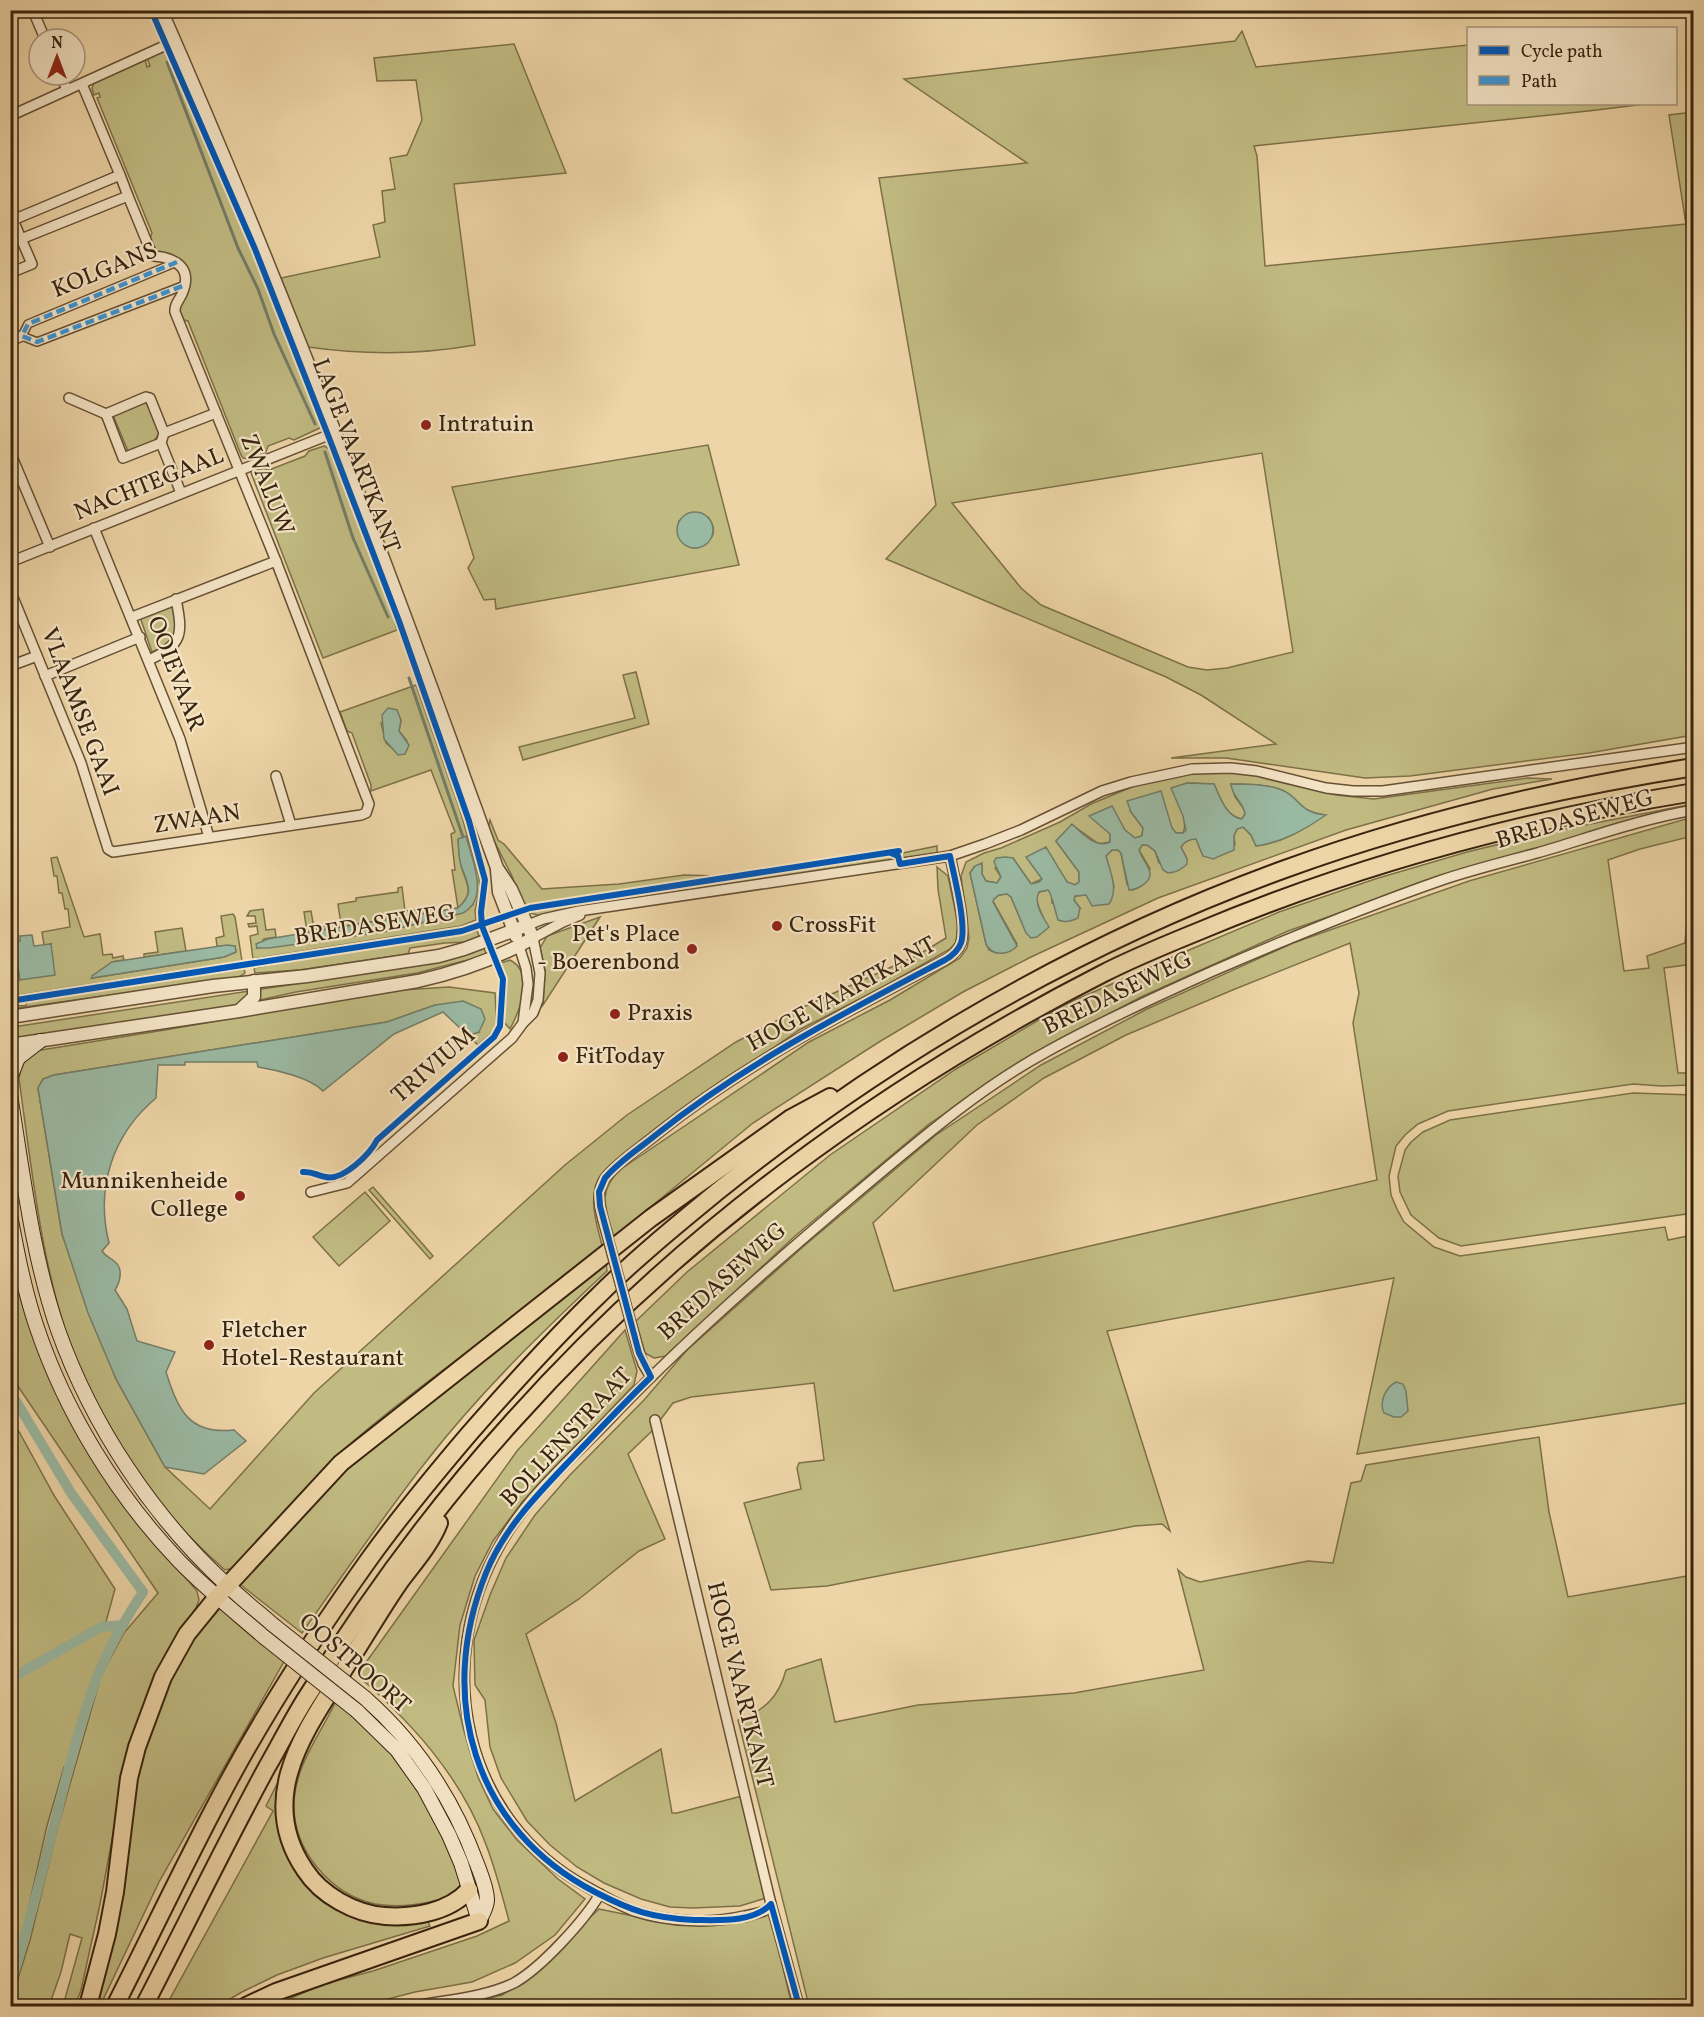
<svg xmlns="http://www.w3.org/2000/svg" width="1704" height="2017" font-family="Vollkorn,serif">
<style>
.green{fill:#c1bb82;stroke:#7d7048;stroke-width:1.5;fill-rule:evenodd}
.water{fill:#9ab9a3;stroke:#737d67;stroke-width:1.5}
.lines{fill:none;stroke-linecap:round;stroke-linejoin:round}
.stream{stroke:#737d67;stroke-width:3}
.canal{stroke:#9ab9a3;stroke-width:10}
.pedestrian-casing{stroke:#665034;stroke-width:10}
.minor-casing{stroke:#665034;stroke-width:12}
.tertiary-casing{stroke:#665034;stroke-width:15}
.secondary-casing{stroke:#39240e;stroke-width:16}
.motorway-casing{stroke:#39240e;stroke-width:20}
.pedestrian{stroke:#f4e4c6;stroke-width:7}
.minor{stroke:#f4e4c6;stroke-width:9}
.tertiary{stroke:#f4e4c6;stroke-width:12}
.secondary{stroke:#f4e4c6;stroke-width:14}
.motorway{stroke:#eed5a7;stroke-width:16}
.minor-bridge-casing{stroke:#665034;stroke-width:12;stroke-linecap:butt}
.secondary-bridge-casing{stroke:#39240e;stroke-width:16;stroke-linecap:butt}
.minor-bridge{stroke:#f4e4c6;stroke-width:9}
.secondary-bridge{stroke:#f4e4c6;stroke-width:14}
.quiet{stroke:#3e95d2;stroke-width:4.5;stroke-dasharray:9 4.5;stroke-linecap:butt}
.cycleway-casing{stroke:#f4e4c6;stroke-width:10}
.cycleway{stroke:#0057b8;stroke-width:6}
.poi-dot{fill:#8f2418;stroke:#f4e4c6;stroke-width:2}
.labels{text-anchor:middle;dominant-baseline:central;stroke-width:4.5;stroke-linejoin:round;paint-order:stroke}
.street-label{font-size:24px;fill:#39240e;stroke:#f4e4c6}
.poi-label{font-size:24px;fill:#39240e;stroke:#f4e4c6;text-anchor:start}
</style>
<rect width="100%" height="100%" fill="#eed5a7"/>
<filter id="stains"><feTurbulence type="fractalNoise" baseFrequency=".00333" numOctaves="4"/><feColorMatrix values="0 0 0 0 .2 0 0 0 0 .09 0 0 0 0 .02 0 0 0 .5 -.17"/></filter>
<radialGradient id="worn" r=".72"><stop offset=".6" stop-color="#630" stop-opacity="0"/><stop offset="1" stop-color="#630" stop-opacity=".3"/></radialGradient>
<g class="green">
<path d="M1242,31l14,36 212,-22v59h178l-58,7 -334,35 3,10 8,110 421,-42 -17,-109 24,-3v623l-104,18 -179,23 -45,2 -139,-20h-55l105,-14 -75,-49 -35,-18 -280,-118 50,-54 -57,-327 148,-15 -123,-84 331,-38zM1262,453l31,199 -66,16 -20,2 -19,-3 -147,-62 -20,-17 -69,-85z"/>
<path d="M514,44l52,129 -112,11 21,161c-56,10 -110,10 -167,2l-27,-69 99,-21 -7,-32 12,-3 -3,-31 13,-2 -5,-31 17,-3 15,-35 -6,-40 -39,1 -3,-23z"/>
<polygon points="163,51 168,53 172,62 236,211 322,427 294,440 289,438 268,446 266,452 249,459 243,458 241,455 188,321 184,320 178,308 188,270 157,254 150,238 152,233 97,98 100,97 99,93 94,95 92,88 94,83 145,59 147,67 150,66 147,58"/>
<polygon points="148,400 161,431 154,441 128,451 113,415"/>
<path d="M708,445l31,120 -243,44 -1,-10 -11,1 -16,-32 6,-10 -22,-71zM708,517c12,16 3,25 -12,31 -15,-2 -21,-13 -17,-27z"/>
<polygon points="324,446 330,449 396,620 395,624 397,630 323,658 251,473 263,468 269,470 305,456 309,451"/>
<path d="M174,604c3,24 5,38 -22,48l-12,-35z"/>
<polygon points="636,672 649,724 523,760 519,747 635,718 623,675"/>
<path d="M416,685l44,125 19,67 1,11 -5,23 1,9 -15,6 -208,33 -3,-23 8,-2 -1,-8 -8,1 -1,-3 8,-1 -1,-7h-8l3,-5 13,-2 3,21 9,-1 1,8 -12,2 -7,9 216,-43 -15,-66c1,10 1,20 4,30 6,18 12,24 -4,39l-6,-38h3l-4,-36 4,-2 -24,-62 -60,21v-6l-19,-52 -5,-2 -7,-19zM401,720l-2,11 8,10 -11,10 -10,-8 -5,-20z"/>
<path d="M1190,773h58l88,22 38,4 153,-21 25,1 -59,10 -147,41 -188,68 -127,59 -68,35 -84,50 -126,81 -139,114c-8,-28 -18,-45 7,-68l188,-127 81,-42 70,-42 7,-10 2,-10 -8,-62 5,-14 18,-9 17,-5 59,-26 31,-18 48,-20zM1187,783l27,1c6,13 12,33 28,35l3,-5 -1,-5 -9,-12 -4,-13c14,0 42,1 53,7 19,11 14,20 41,24 -22,15 -43,28 -69,31l-5,-11 -8,-8 -6,2 -3,7 1,9 -32,11 -7,-17c-7,0 -11,1 -15,8l6,12 -28,4 -4,-12 -8,-6h-5l-3,5 11,19 -23,15 -6,-31 -3,-3h-6l-6,6 8,31 -28,8 -11,1 -1,4 6,8 -28,-5v-9l-4,-4 -9,2c-5,8 1,17 4,25l-19,10 -13,-30 -4,-3 -8,1 -5,4 -1,2 24,43 -21,9 -7,-3 -3,-6 -16,-71 5,-7h7v8l4,7 11,2 4,-6 -6,-9 18,-10 18,26 11,-5 -1,-3 17,-8 9,14 8,3 4,-3v-10l-23,-31 16,-16 27,19 11,-2v-8l10,-11 5,7 10,8 7,-2 1,-8 -12,-16 41,16 4,5h7c6,-13 -6,-32 -11,-44z"/>
<polygon points="1693,804 1465,869 1288,931 1141,997 1034,1054 929,1124 795,1236 666,1356 654,1358 645,1353 636,1321 687,1272 830,1155 956,1069 1064,1005 1189,950 1279,912 1375,879 1467,852 1549,832"/>
<path d="M1693,817v19l-53,13 -32,11 16,111 25,-3 -2,-12 38,-13 3,-36h5v57l-29,4 14,105h15v12l-32,1 -28,-2 -185,27 -30,13 -13,11 -9,11 -7,30 2,19 6,14 7,13 30,25 26,9 205,-29 3,13 25,-5v167l-336,52 37,-176 -287,53 63,200 -8,-7 -27,2 -308,60 -56,4 -27,-87 57,-14 -4,-21 2,-5 25,-3 -10,-77 -123,14 -18,6 -21,28 -24,23 37,85 -26,12 -60,48 -53,35 30,89 19,78 86,-52 11,64h5l65,-17 24,102 -26,8 -47,2 -23,-1 -29,-8 -37,-16 -27,-16 -27,-22 -23,-24 -26,-43 -11,-31 -5,-47 -10,-15 -1,-45 16,-45 16,-37 29,-43 34,-39 75,-76 43,-50 117,-104 132,-111 105,-70 106,-56 146,-66 176,-62zM1350,943l9,50 -6,30 24,157 -483,111 -21,-68 104,-98 67,-47 82,-43 109,-46z"/>
<polygon points="490,820 498,840 504,844 542,889 619,884 684,875 753,877 868,860 937,846 937,854 540,916 531,913 522,905 512,876 488,829"/>
<polygon points="57,857 84,937 100,934 103,955 112,954 113,958 123,956 124,960 112,962 92,978 224,957 236,952 235,946 217,946 216,938 224,936 221,916 233,914 235,917 242,961 19,995 11,993 10,942 14,941 20,980 51,944 44,945 42,932 70,927 68,909 65,909 62,893 59,893 57,876 54,876 51,858"/>
<path d="M937,867l11,9 10,48 -2,18 -6,7 -67,38 -82,42 -116,79 -78,61c-22,23 -12,49 -5,76 -43,34 -86,69 -130,103 -48,37 -98,73 -143,115l-92,104 -12,3c-34,-30 -66,-64 -92,-102 -10,-15 -17,-31 -26,-47 -13,-22 -26,-46 -35,-70 -31,-88 -40,-180 -53,-272 1,-14 6,-19 16,-28l136,-22 215,-38 63,-4 46,6 2,35 -19,17 -14,-13 6,3 9,-3 -44,-27 -48,17 -333,53 -11,4 -5,9 24,146 54,145 49,88 45,42 104,-116 251,-228 62,-50 109,-73 65,-34 117,-53 28,-17 -8,-49z"/>
<polygon points="402,887 405,911 431,908 431,912 307,932 304,912 311,911 314,928 341,924 338,904 356,901 356,898 398,892 398,888"/>
<polygon points="600,917 543,1005 545,970 540,948 547,936"/>
<polygon points="182,928 186,951 144,957 144,954 158,952 155,932"/>
<polygon points="477,931 479,936 468,942 445,943 410,948 408,954 299,970 255,973 254,968 285,962"/>
<polygon points="483,947 487,955 417,973 296,992 232,1006 21,1038 11,1038 10,1029 13,1027 427,964 450,959"/>
<path d="M510,960c25,13 10,50 0,69l-7,-8c0,-19 6,-40 -2,-58z"/>
<polygon points="244,969 245,973 239,977 11,1009 11,1005 26,1006 26,1002"/>
<polygon points="1633,1093 1693,1095 1693,1213 1461,1246 1439,1238 1411,1215 1400,1192 1398,1176 1405,1150 1411,1142 1423,1132 1450,1120"/>
<polygon points="373,1187 433,1256 430,1259 369,1190"/>
<polygon points="365,1192 390,1221 339,1266 313,1237"/>
<path d="M606,1262l1,9c-64,60 -128,122 -182,192 -43,55 -83,113 -123,170l-65,-51 92,-101z"/>
<polygon points="10,1270 14,1272 16,1284 54,1388 86,1448 167,1556 197,1591 199,1600 196,1608 168,1653 124,1775 100,1904 81,1990 75,2006 63,2006 82,1938 70,1934 61,1972 49,2006 11,2006 11,2001 30,1940 58,1826 101,1676 124,1633 158,1593 11,1376"/>
<path d="M625,1330l12,41 -3,14 -111,116 -30,40 -18,35 -15,49 -7,61 11,45 14,46 15,32 24,31 41,39 27,20 -30,36 -40,28 -43,19 -57,10 -54,14h-88l50,-22 50,-13 104,-35 32,-15c-7,-26 -14,-54 -24,-79 -25,-67 -75,-121 -128,-167l160,-224z"/>
<polygon points="11,1417 55,1497 115,1589 104,1629 114,1628 118,1630 119,1633 96,1674 69,1768 64,1767 47,1826 21,1941 11,1964"/>
<path d="M1539,1437l10,75 19,85 125,-22v431h-884l-71,-286c26,-9 41,-23 48,-50l35,-11 14,63 83,-17 156,-12 130,-23 -26,-100 8,7 14,5 108,-21 25,2 18,-80 10,-2 5,-16z"/>
<polygon points="218,1604 286,1658 159,1882 100,2006 90,2006 145,1733 182,1654"/>
<path d="M337,1699c16,15 33,29 48,45 36,38 58,88 77,137 -6,15 -18,17 -32,21 -19,4 -37,5 -55,2 -45,-10 -82,-54 -81,-100 1,-40 27,-70 43,-105z"/>
<polygon points="288,1762 283,1835 336,1903 426,1918 430,1926 323,1958 277,1975 242,1992 218,2006 166,2006 273,1811 266,1806"/>
<polygon points="599,1909 653,1920 693,1924 747,1922 770,1913 792,2006 454,2006 502,1995 521,1982"/>
</g>
<g class="water">
<circle cx="695" cy="530" r="18"/>
<polygon points="388,708 397,710 401,720 399,731 409,745 405,754 398,755 384,739 382,715"/>
<path d="M1187,783l27,1c6,13 12,33 28,35l3,-5c-1,-11 -13,-17 -14,-30 16,0 36,0 51,6 19,8 15,22 44,25 -22,15 -43,27 -70,31l-5,-11 -8,-8 -6,2 -3,7v14l-21,9 -10,-3 -7,-17c-7,0 -11,2 -15,8l6,12v5c-6,6 -10,8 -19,9l-5,-3 -8,-19 -8,-6h-5l-3,5c4,13 20,24 4,35 -5,3 -7,5 -14,5l-8,-37 -3,-3h-6l-6,6c4,15 13,34 3,48l-17,2 -6,-11 -11,1 -1,4 6,8 -2,10c-7,3 -12,5 -20,2 -3,-9 -6,-26 -10,-30l-9,2c-6,11 4,25 10,35l-12,10 -6,1 -5,-5 -15,-36 -4,-3 -8,1 -5,4 -1,3 24,44c-9,10 -25,10 -31,-2l-16,-71 5,-7 7,-3v11l4,7 11,2 4,-6 -7,-15 2,-4 10,-1 7,1 18,26 8,-2 3,-3 -16,-22 20,-10 21,35 8,3 4,-3v-10l-23,-31 16,-17c10,9 24,25 38,18v-8l-21,-18 23,-10 13,24 10,8 7,-2 1,-8 -12,-16 -4,-11 34,-10 11,37 4,5h7l3,-3 -3,-14 -12,-28z"/>
<path d="M466,836c6,23 24,63 -3,77l-80,19 -114,16h-12l-1,-4 12,-5 190,-31c16,-15 11,-21 4,-40 -4,-9 -3,-20 -4,-29z"/>
<polygon points="32,935 34,946 51,944 55,975 20,980 14,941 20,941 20,936"/>
<polygon points="227,945 235,946 236,952 224,957 92,978 92,976 112,962"/>
<path d="M463,1001l18,8 4,10 -6,13 -9,3 -6,-3 -21,-20 -49,22 -71,57c-12,-13 -46,-21 -65,-24l-1,-5h-72v3h-27l-2,33c-43,36 -61,89 -47,145l-7,8c4,6 7,6 12,10 10,7 6,21 1,29l12,19 10,32 38,11 -9,20c12,38 23,63 68,58l12,11 -42,33 -39,-7 -49,-88 -28,-66 -26,-79 -24,-146 5,-9 11,-4 333,-53 48,-17z"/>
<path d="M1396,1382l7,2 3,7 2,20 -7,6h-7l-10,-4c-5,-11 1,-25 12,-31z"/>
</g>
<g class="lines">
<g class="stream">
<polyline points="167,62 238,248 258,289 274,334 315,424"/>
<polyline points="325,452 353,538 388,617"/>
<polyline points="409,678 463,837"/>
</g>
<g class="canal">
<path d="M10,1391l61,102 72,99c-19,29 -37,61 -49,93 -34,98 -51,201 -84,300"/>
<polyline points="10,1679 101,1627 123,1625"/>
</g>
<g class="pedestrian-casing">
<polyline id="pedestrian" points="177,262 28,324 22,336 37,342 185,285"/>
</g>
<g class="minor-casing">
<g id="minor">
<polyline points="30,10 34,13 45,39"/>
<polyline points="10,11 12,10"/>
<polyline points="61,75 67,90"/>
<polyline points="82,84 120,175"/>
<polyline points="10,116 175,41"/>
<polyline points="10,213 32,264 10,273"/>
<polyline points="13,220 120,175 128,196 21,239"/>
<polyline points="10,341 22,336"/>
<polyline points="69,398 106,414"/>
<polyline points="161,443 123,458 106,414 146,397 150,398 164,433"/>
<polyline points="10,452 50,547"/>
<polyline points="181,493 161,443 164,433 216,413"/>
<polyline points="94,528 180,739 209,837"/>
<polyline points="10,562 336,432"/>
<path d="M10,590l71,173 27,86 5,3 248,-37 5,-2 3,-9 -93,-243 -101,-249c-1,-8 4,-11 7,-18 11,-25 -5,-36 -28,-38l-3,-4 -23,-56"/>
<polyline points="132,617 276,561"/>
<path d="M149,660c34,-16 34,-25 27,-61"/>
<polyline points="10,666 37,656"/>
<polyline points="45,676 140,637"/>
<polyline points="276,776 291,825"/>
<polyline points="528,925 543,919 579,911 950,856 985,844 1021,830 1102,791 1131,782 1192,769 1231,768 1257,771 1326,788 1353,791 1383,791 1694,747"/>
<polyline points="519,946 526,968 528,984 523,1023"/>
<polyline points="311,1192 347,1183 512,1038 523,1023 533,1013 538,1000 540,973 533,938 563,922 580,915"/>
<path d="M603,1220c-4,-16 -7,-28 2,-42 14,-17 35,-30 52,-44 89,-71 187,-121 288,-174 7,-4 13,-9 16,-17 6,-18 -7,-67 -11,-87"/>
<polyline points="638,1349 643,1364 651,1377"/>
<polyline points="655,1420 771,1904 799,2006"/>
<path d="M771,1904c-2,3 -4,6 -7,7 -1,1 -18,5 -20,5 -34,8 -76,6 -110,-5 -15,-6 -31,-15 -45,-23 -126,-67 -158,-223 -89,-343 26,-47 69,-84 106,-122 77,-81 162,-155 247,-227 62,-52 123,-106 195,-145 54,-30 109,-55 165,-80 74,-32 149,-63 226,-90 32,-11 65,-19 98,-28 52,-15 103,-34 157,-43"/>
<path d="M415,2006c31,-6 71,-9 99,-23 27,-15 70,-62 86,-89"/>
</g>
</g>
<g class="tertiary-casing">
<g id="tertiary">
<polyline points="497,870 499,892 516,936"/>
<polyline points="240,1010 254,997 254,981"/>
<polyline points="10,1017 213,986 307,976 439,956 464,949 528,925"/>
<path d="M10,1045l229,-34 179,-30c41,-9 78,-22 115,-43l-22,-49 -14,-21c-104,-289 -212,-576 -336,-858"/>
</g>
</g>
<g class="secondary-casing">
<g id="secondary">
<polyline points="10,1078 18,1058 40,1041"/>
<path d="M10,1095c13,79 22,160 48,235 34,96 95,187 169,255 15,14 30,26 45,39"/>
<path d="M10,1215c7,37 14,74 26,110 29,87 80,170 143,236 26,27 56,51 85,76"/>
<path d="M365,1698c51,45 89,103 112,166 4,11 10,24 10,36 0,7 -5,15 -8,21"/>
<polyline points="357,1711 397,1750 424,1788 449,1835 461,1863 479,1921"/>
</g>
</g>
<g class="motorway-casing">
<g id="motorway">
<path d="M439,1523c-8,21 -26,41 -40,60 -20,29 -37,59 -56,88 -39,62 -87,127 -38,199 16,25 50,44 80,46 29,2 64,-4 84,-26"/>
<polyline points="88,2006 107,1934 115,1892 129,1778 137,1747 163,1677 187,1634 217,1597 341,1463 651,1218 791,1118 830,1097"/>
<path d="M115,2006c35,-69 68,-139 104,-207 44,-84 96,-164 151,-241 31,-43 65,-84 99,-124 42,-48 84,-95 130,-139 37,-37 79,-71 119,-104 171,-137 361,-247 567,-322 132,-48 269,-80 409,-102"/>
<path d="M144,2006c41,-79 80,-160 123,-239 14,-24 26,-49 41,-72 60,-96 128,-189 204,-273 166,-186 369,-335 590,-448 31,-16 63,-29 95,-42 159,-67 326,-112 497,-140"/>
<polyline points="246,2006 276,1992 479,1921"/>
</g>
</g>
<use href="#pedestrian" class="pedestrian"/>
<use href="#minor" class="minor"/>
<use href="#tertiary" class="tertiary"/>
<use href="#secondary" class="secondary"/>
<use href="#motorway" class="motorway"/>
<g class="minor-bridge-casing">
<polyline id="minor-bridge" points="603,1220 638,1349"/>
</g>
<g class="secondary-bridge-casing">
<g id="secondary-bridge">
<polyline points="272,1624 365,1698"/>
<polyline points="264,1637 357,1711"/>
</g>
</g>
<use href="#minor-bridge" class="minor-bridge"/>
<use href="#secondary-bridge" class="secondary-bridge"/>
<polyline class="quiet" points="177,262 28,324 22,336 37,342 185,285"/>
<g class="cycleway-casing">
<g id="cycleway">
<path d="M151,10l104,239 73,186 71,186 70,200 16,59 -4,32 1,14 21,53 -3,47 -6,11 -117,103c-7,14 -34,41 -51,37 -9,-1 -13,-6 -23,-5"/>
<polyline points="10,1001 462,931 530,908 899,851"/>
<path d="M799,2006l-28,-102c-18,19 -53,16 -77,16 -42,-2 -62,-9 -99,-28 -122,-63 -159,-195 -109,-319 19,-47 55,-82 89,-118 25,-26 50,-53 76,-78l-12,-24 -39,-147 -1,-14 6,-14c14,-17 35,-30 52,-44 89,-71 187,-121 288,-174 7,-4 13,-9 16,-17 6,-18 -7,-67 -11,-87l-50,8 -2,-8 -7,-3"/>
</g>
</g>
<use href="#cycleway" class="cycleway"/>
</g>
<g class="poi-dot">
<circle cx="426" cy="425" r="6"/>
<circle cx="777" cy="926" r="6"/>
<circle cx="692" cy="949" r="6"/>
<circle cx="615" cy="1014" r="6"/>
<circle cx="563" cy="1057" r="6"/>
<circle cx="240" cy="1196" r="6"/>
<circle cx="209" cy="1345" r="6"/>
</g>
<g class="labels">
<g class="street-label">
<text transform="translate(105 271) rotate(-22)">KOLGANS</text>
<text transform="translate(355 456) rotate(69)">LAGE VAARTKANT</text>
<text transform="translate(149 485) rotate(-22)">NACHTEGAAL</text>
<text transform="translate(266 485) rotate(68)">ZWALUW</text>
<text transform="translate(175 674) rotate(69)">OOIEVAAR</text>
<text transform="translate(79 712) rotate(69)">VLAAMSE GAAI</text>
<text transform="translate(197 820) rotate(-9)">ZWAAN</text>
<text transform="translate(1575 820) rotate(-16)">BREDASEWEG</text>
<text transform="translate(375 926) rotate(-9)">BREDASEWEG</text>
<text transform="translate(1118 994) rotate(-26)">BREDASEWEG</text>
<text transform="translate(842 995) rotate(-29)">HOGE VAARTKANT</text>
<text transform="translate(434 1066) rotate(-41)">TRIVIUM</text>
<text transform="translate(723 1282) rotate(-42)">BREDASEWEG</text>
<text transform="translate(567 1438) rotate(-47)">BOLLENSTRAAT</text>
<text transform="translate(354 1664) rotate(41)">OOSTPOORT</text>
<text transform="translate(739 1685) rotate(76)">HOGE VAARTKANT</text>
</g>
<g class="poi-label">
<text x="438" y="425">Intratuin</text>
<text x="789" y="926">CrossFit</text>
<text x="680" y="935" text-anchor="end">Pet's Place<tspan x="680" dy="28">- Boerenbond</tspan></text>
<text x="627" y="1014">Praxis</text>
<text x="575" y="1057">FitToday</text>
<text x="228" y="1182" text-anchor="end">Munnikenheide<tspan x="228" dy="28">College</tspan></text>
<text x="221" y="1331">Fletcher<tspan x="221" dy="28">Hotel-Restaurant</tspan></text>
</g>
</g>
<rect width="1704" height="2017" fill="none" stroke="#eed5a7" stroke-width="36"/>
<rect x="12" y="12" width="1680" height="1993" fill="none" stroke="#39240e" stroke-width="3"/>
<rect x="18" y="18" width="1668" height="1981" fill="none" stroke="#39240e" stroke-width="1.5"/>
<rect x="1467" y="27" width="210" height="78" fill="#f4e4c6" stroke="#a9977c" stroke-width="1.5"/>
<rect x="1479" y="46" width="30" height="9" fill="#0057b8" stroke="#a9977c" stroke-width="1.5"/>
<text x="1521" y="57" font-size="18" fill="#39240e">Cycle path</text>
<rect x="1479" y="76" width="30" height="9" fill="#3e95d2" stroke="#a9977c" stroke-width="1.5"/>
<text x="1521" y="87" font-size="18" fill="#39240e">Path</text>
<g transform="translate(57 57)"><circle r="28" fill="#f4e4c6" stroke="#a9977c" stroke-width="1.5"/>
<path d="M0-4.5L10 22L0 15L-10 22Z" fill="#8f2418"/>
<text y="-9" font-size="16" font-weight="bold" text-anchor="middle" fill="#39240e">N</text>
</g>
<rect width="100%" height="100%" filter="url(#stains)"/>
<rect width="100%" height="100%" fill="url(#worn)"/>
</svg>
